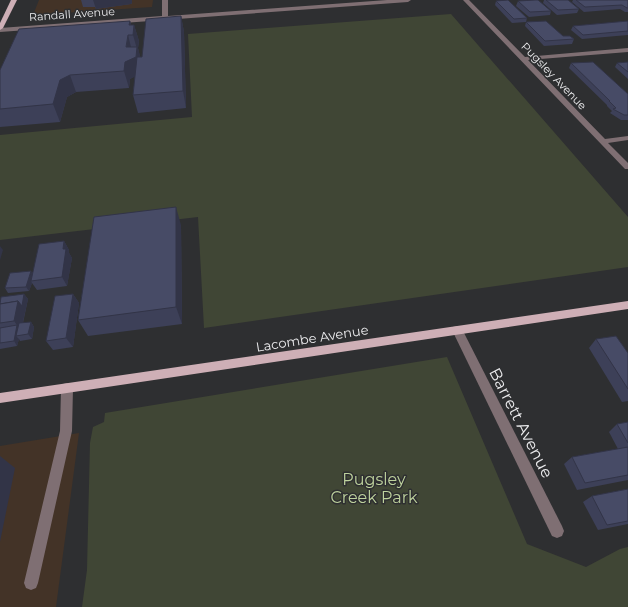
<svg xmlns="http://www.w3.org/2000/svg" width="628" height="607" font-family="Montserrat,sans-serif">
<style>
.education{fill:#433327}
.green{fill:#404635}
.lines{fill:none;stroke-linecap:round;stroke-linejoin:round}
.minor{fill:#7f6f73;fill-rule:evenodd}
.major{fill:#ceafb6;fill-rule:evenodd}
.wall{fill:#3d4058}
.shaded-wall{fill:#323447}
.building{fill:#474b66;stroke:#323447}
.labels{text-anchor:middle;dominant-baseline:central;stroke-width:3;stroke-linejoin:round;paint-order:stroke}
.far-street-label{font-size:11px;fill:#ececee;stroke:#2e2f31}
.street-label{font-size:13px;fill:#ececee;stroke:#2e2f31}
.near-street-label{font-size:16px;fill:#ececee;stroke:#2e2f31}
.near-park-label{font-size:16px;fill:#bed29d;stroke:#2e2f31}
</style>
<rect width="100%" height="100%" fill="#2e2f31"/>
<g class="education">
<polygon points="39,0 153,0 152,7 33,15"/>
<polygon points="79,433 56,607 0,607 0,446"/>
</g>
<g class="green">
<polygon points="451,14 628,217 628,267 204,328 198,217 0,240 0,135 192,117 188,34"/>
<polygon points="447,357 527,544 586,567 620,549 628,547 628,607 82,607 87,570 90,443 93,427 104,422 105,413"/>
</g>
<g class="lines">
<g class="minor">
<polygon points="162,0 168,0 168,16 387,0 411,0 408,2 0,32 0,28 162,16"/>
<polygon points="463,0 469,0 525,57 628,48 628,52 528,60 605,139 628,136 628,140 608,143 628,163 628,169 625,169"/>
<polygon points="457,326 461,327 562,526 564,531 562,536 557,538 552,536 452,330 453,327"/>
<polygon points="67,383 71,384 73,388 72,431 38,583 36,588 31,590 26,588 24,583 60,431 61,388 63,384"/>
</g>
<g class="major">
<polygon points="11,0 17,0 3,28 0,30 0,23"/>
<polygon points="628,301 628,309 0,403 0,393"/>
</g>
</g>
<g class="wall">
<polygon points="81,0 132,0 132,3 131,4 96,9 95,7 83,7"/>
<polygon points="544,0 568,0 579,9 577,13 557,15 543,3"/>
<polygon points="573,0 628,0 628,12 625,12 620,9 584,12 572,2"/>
<polygon points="496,1 527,18 526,22 512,23 495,5"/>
<polygon points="518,1 551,11 550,15 529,17 516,6"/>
<polygon points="181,16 184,32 186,108 138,113 133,95 135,76 130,79 129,88 76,92 67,97 60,122 0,127 0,70 130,21 131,25 134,25 139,41 138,48 140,57 142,57"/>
<polygon points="628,21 628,35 582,39 571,30 573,26"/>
<polygon points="526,22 563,36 574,39 572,44 544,46 525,26"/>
<polygon points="628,62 628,79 615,67 617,63"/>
<polygon points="571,63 628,94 628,120 621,120 610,113 612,111 607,106 607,105 569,68"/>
<polygon points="181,225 182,324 88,336 78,320"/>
<polygon points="64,241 69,250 69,253 72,258 67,286 37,290 32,283 29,291 8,293 5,288 32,273"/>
<polygon points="24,294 28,299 23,323 31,322 34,327 32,339 20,341 19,339 17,346 0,349 0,302"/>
<polygon points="73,294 79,303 73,347 53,350 46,341"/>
<polygon points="596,339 628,353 628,401 622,402 589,348"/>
<polygon points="628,422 628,480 577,490 564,464 572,457 618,449 609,432 617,424"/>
<polygon points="628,489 628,524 598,530 583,502 592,496"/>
</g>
<g class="shaded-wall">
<polygon points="93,0 132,0 132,3 131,4 96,9"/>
<polygon points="181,16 184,32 186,108 183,91"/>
<polygon points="130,21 133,34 134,25 139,41 138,48 142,63 141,74 130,79 129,88 124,71 128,35 132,51 137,49 133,35 129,25"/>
<polygon points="70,75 76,92 67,97 60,122 53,104 60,80"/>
<polygon points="176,207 181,225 182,324 176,307"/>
<polygon points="64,241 69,250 69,253 72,258 67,286 62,277 63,249"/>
<polygon points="0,246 3,250 0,260"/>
<polygon points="31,271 34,276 31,281 32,283 29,291 26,287"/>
<polygon points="24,294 28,299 20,335 16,336 19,339 17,346 14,341 17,325 14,321 18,301"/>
<polygon points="73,294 79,303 73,347 66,338"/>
<polygon points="31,322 34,327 32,339 28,334"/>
<polygon points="0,456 15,468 0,542"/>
</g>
<g class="building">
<polygon points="508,0 527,18 514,19 496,1"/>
<polygon points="535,0 538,0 551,11 530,12 518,1"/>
<polygon points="546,0 568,0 579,9 558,10"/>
<polygon points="576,0 628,0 628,8 627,8 622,5 585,7"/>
<polygon points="181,16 183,91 133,95 137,57 142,57 146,19"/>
<polygon points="130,21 129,25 134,25 133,35 128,35 126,47 137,47 136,57 125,62 124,71 70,75 60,80 53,104 0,109 0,70 19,29"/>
<polygon points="546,21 563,36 570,36 574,39 545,41 526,22"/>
<polygon points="628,21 628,31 583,35 573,26"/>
<polygon points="593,62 628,94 628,115 624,115 613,109 616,108 609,101 610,101 571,63"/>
<polygon points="628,62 628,72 617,63"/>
<polygon points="176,207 176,307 78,320 94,217"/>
<polygon points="64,241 63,249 66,249 62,277 31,281 39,244"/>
<polygon points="31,271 26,287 5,288 10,273"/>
<polygon points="24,294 22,306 18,301 0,304 1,297"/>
<polygon points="73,294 66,338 46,341 55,296"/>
<polygon points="18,301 14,321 0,323 0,304"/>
<polygon points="31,322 28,334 16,336 19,323"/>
<polygon points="17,325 14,341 0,343 0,328"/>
<polygon points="616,336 628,353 628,389 596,339"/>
<polygon points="628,422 628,443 617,424"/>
<polygon points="628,447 628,475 585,483 572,457"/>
<polygon points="628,489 628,521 607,525 592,496"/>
</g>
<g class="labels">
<g class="far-street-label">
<text transform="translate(72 14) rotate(-4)">Randall Avenue</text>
<text transform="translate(554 76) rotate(46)">Pugsley Avenue</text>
</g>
<g class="street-label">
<text transform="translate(312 338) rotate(-9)">Lacombe Avenue</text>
</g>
<g class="near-street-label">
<text transform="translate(521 423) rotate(63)">Barrett Avenue</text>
</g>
<g class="near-park-label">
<text x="374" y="479">Pugsley<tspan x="374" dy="18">Creek Park</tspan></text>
</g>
</g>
</svg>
